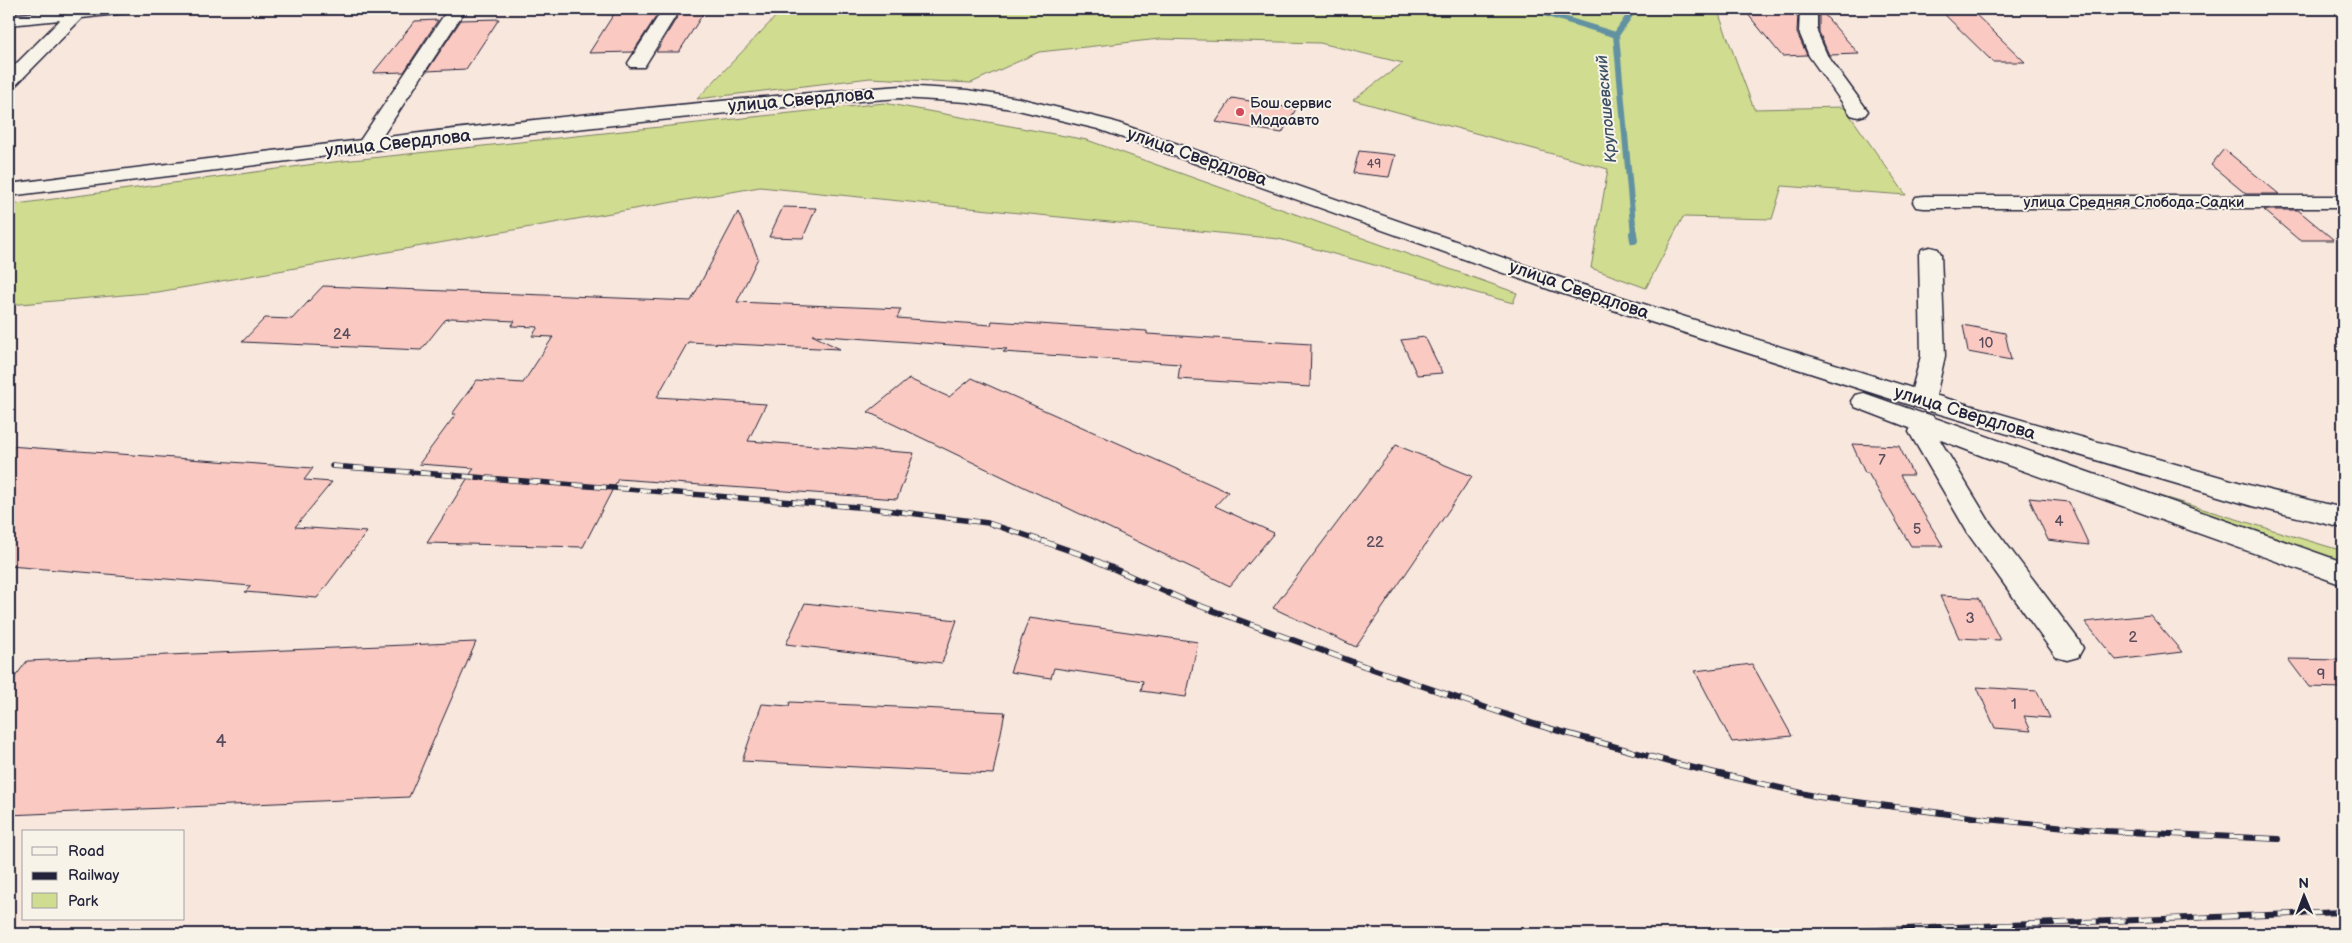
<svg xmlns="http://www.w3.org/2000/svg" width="2352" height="943" font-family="'Balsamiq Sans',sans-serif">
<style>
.green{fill:#d0dc8f;stroke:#797f65}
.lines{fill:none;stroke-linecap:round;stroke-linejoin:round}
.stream-far1{stroke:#6292a2;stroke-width:6}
.stream{stroke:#6292a2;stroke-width:8}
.building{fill:#facac2;stroke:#22223b}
.street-casing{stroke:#22223b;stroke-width:3}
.secondary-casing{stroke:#22223b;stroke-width:3}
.primary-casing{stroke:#22223b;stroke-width:3}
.street{fill:#f7f3e8;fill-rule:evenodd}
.secondary{fill:#f7f3e8;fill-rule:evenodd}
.primary{fill:#f7f3e8;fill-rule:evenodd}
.rail-far1-casing{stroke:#22223b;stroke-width:5.5}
.rail-casing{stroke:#22223b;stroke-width:6}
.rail-far1{stroke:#f7f3e8;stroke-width:4;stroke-dasharray:11;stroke-linecap:butt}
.rail{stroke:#f7f3e8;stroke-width:4.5;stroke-dasharray:14;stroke-linecap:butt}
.poi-dot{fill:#d1495b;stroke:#f7f3e8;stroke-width:2}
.labels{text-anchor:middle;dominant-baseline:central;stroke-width:4;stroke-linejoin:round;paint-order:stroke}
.far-number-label{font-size:12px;fill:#584c5d}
.far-poi-label{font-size:15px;fill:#22223b;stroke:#f7f3e8;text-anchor:start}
.far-street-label{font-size:15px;fill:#22223b;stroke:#f7f3e8}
.number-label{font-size:15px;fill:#584c5d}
.far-water-label{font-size:16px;font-style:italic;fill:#3c5166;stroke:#f7f3e8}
.street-label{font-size:18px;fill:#22223b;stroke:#f7f3e8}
.near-number-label{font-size:18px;fill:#584c5d}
</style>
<rect width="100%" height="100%" fill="#f8e7dd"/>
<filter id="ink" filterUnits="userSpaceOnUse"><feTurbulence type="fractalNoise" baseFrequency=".02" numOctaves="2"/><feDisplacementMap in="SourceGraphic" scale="10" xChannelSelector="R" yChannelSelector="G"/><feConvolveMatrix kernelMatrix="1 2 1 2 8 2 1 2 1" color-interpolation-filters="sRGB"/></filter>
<g filter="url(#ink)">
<g class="green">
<polygon points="783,9 1717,9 1754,109 1844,107 1906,195 1782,186 1772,219 1683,217 1646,288 1591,268 1608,169 1353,100 1403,63 1320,43 1160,39 1039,52 971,83 870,78 697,99"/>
<polygon points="884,103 1087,140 1517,293 1513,303 1279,239 760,187 158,292 9,305 9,205 315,164"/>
<polygon points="1986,444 2343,551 2343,566"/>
</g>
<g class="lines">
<g class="stream-far1">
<polyline points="1531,9 1616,35 1634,235"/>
<polyline points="1616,35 1634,9"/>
</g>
<polyline class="stream" points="1633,234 1634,240"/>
</g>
<g class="building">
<polygon points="617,9 661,9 633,52 589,53"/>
<polygon points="682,9 706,9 679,52 656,52"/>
<polygon points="1939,9 1970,9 2025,62 1993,62"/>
<polygon points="1746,12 1798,12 1797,33 1807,55 1782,56"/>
<polygon points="1819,12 1822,12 1859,54 1829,55 1819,32"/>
<polygon points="499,19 466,69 427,71 461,20"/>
<polygon points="438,20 404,72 373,73 415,21"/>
<polygon points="1232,98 1296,109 1282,133 1216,122"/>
<polygon points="2224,149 2279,194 2246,194 2211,165"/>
<polygon points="1359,151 1395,155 1389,177 1353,173"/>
<polygon points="783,207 816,208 803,238 769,237"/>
<polygon points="2264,210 2298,210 2334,240 2299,240"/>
<polygon points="738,212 758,258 737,302 901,309 897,318 991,325 992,321 1147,331 1147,334 1311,344 1310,387 1178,379 1180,364 1003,352 1007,349 812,335 840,349 688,342 657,397 766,404 748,441 914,453 897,499 618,479 583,547 427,543 474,468 419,464 456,414 452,414 477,380 523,383 553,337 532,336 538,327 511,326 515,321 451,318 445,320 421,350 242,342 265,318 292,319 323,286 691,301"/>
<polygon points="1963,325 2005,333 2011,360 1968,352"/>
<polygon points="1425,337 1440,368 1442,373 1417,375 1401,340"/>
<polygon points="972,378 1228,492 1215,506 1274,533 1230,586 868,412 909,379 949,397"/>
<polygon points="1852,444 1899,446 1913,475 1900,475 1943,546 1911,546 1868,473 1865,473"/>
<polygon points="1396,445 1472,476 1356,647 1273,608"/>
<polygon points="9,446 313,468 304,480 332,482 295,527 367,532 317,598 245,592 251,586 9,566"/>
<polygon points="2029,498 2069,502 2089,545 2048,540"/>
<polygon points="1940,596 1979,598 2000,640 1959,638"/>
<polygon points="805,603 957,620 942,663 786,644"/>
<polygon points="2150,615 2182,652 2116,660 2085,622"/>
<polygon points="1029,618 1198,642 1186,697 1141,691 1143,681 1054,668 1051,678 1010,672"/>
<polygon points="476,642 409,797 9,815 9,685 27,661"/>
<polygon points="2288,659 2343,660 2343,688 2309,687"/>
<polygon points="1752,664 1792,736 1732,742 1695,671"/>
<polygon points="1977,687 2037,691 2050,718 2024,716 2031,731 1995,728"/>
<polygon points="790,702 1005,712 993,774 742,761 762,704 789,706"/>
</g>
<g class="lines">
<g class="street-casing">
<g id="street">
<polygon points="70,9 128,9 125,13 82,18 16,85 9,87 9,71 60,20 9,25 9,15"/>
<polygon points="663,9 680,9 644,67 630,67 628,63"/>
<polygon points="1800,9 1817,9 1817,32 1827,55 1868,111 1865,115 1858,117 1851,115 1809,56 1799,32"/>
<polygon points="1924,196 2343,196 2343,208 1924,208 1916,207 1913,202 1916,197"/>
<polygon points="1930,247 1938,249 1941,254 1945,356 1935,400 1931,406 1922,408 1913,406 1909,400 1921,356 1919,254 1922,249"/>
<polygon points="1924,413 1933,416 1937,422 1935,432 1989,521 2078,639 2083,648 2078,657 2067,660 2056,657 1969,535 1909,432 1915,416"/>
</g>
</g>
<g class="secondary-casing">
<polygon id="secondary" points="448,9 466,9 374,149 367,151 360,149 357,145"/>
</g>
<g class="primary-casing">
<g id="primary">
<path d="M901,86l66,4 51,8 94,23 455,159 364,114 321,92 91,22v20l-91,-22 -339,-100 -362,-116 -453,-161 -80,-19 -51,-8 -66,-4 -98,7 -436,46 -358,45v-12c297,-37 594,-77 892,-98z"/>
<polygon points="1864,393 2343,562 2343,585 1985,457 1855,407 1851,401 1855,395"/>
</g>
</g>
<use href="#street" class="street"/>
<use href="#secondary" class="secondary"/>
<use href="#primary" class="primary"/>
<g class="rail-far1-casing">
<polyline id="rail-far1" points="332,466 870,508 988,523 1046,542"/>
</g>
<g class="rail-casing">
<g id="rail">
<polyline points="1042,541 1083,555 1184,600 1364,666 1534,724 1677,764 1819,797 1987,819 2106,831 2278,839"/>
<polyline points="1775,934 2343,912"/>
</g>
</g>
<use href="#rail-far1" class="rail-far1"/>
<use href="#rail" class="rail"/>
</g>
</g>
<circle class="poi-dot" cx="1240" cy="112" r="5"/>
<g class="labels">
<g class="far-number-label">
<text x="1374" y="164">49</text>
</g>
<g class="far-poi-label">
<text x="1250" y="103">Бош сервис<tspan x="1250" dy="17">Модаавто</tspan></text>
</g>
<g class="far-street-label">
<text x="2134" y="202">улица Средняя Слобода-Садки</text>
</g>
<g class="number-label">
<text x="342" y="334">24</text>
<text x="1986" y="343">10</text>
<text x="1882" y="460">7</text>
<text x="2059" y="521">4</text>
<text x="1917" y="529">5</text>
<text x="1375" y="542">22</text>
<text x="1970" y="618">3</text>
<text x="2133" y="637">2</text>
<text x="2321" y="674">9</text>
<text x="2014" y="704">1</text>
</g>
<g class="far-water-label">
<text transform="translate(1607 109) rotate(-95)">Крупошевский</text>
</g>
<g class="street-label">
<text transform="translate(801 100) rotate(-5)">улица Свердлова</text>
<text transform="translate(398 143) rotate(-6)">улица Свердлова</text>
<text transform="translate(1197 157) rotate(19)">улица Свердлова</text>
<text transform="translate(1579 290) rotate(19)">улица Свердлова</text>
<text transform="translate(1965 413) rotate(17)">улица Свердлова</text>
</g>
<g class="near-number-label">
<text x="221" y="741">4</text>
</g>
</g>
<rect width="2352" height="943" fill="none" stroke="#f7f3e8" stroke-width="30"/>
<rect x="15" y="15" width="2322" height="913" fill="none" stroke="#22223b" stroke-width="2" filter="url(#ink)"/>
<rect x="22" y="830" width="162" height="90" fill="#f7f3e8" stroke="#a29fa3"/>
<rect x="32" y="847" width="25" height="8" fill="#f7f3e8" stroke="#a29fa3"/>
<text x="68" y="856" font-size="15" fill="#22223b">Road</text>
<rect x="32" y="872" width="25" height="8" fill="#22223b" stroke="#a29fa3"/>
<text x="68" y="880" font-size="15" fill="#22223b">Railway</text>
<rect x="32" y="893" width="25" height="15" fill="#d0dc8f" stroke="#a29fa3"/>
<text x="68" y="906" font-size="15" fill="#22223b">Park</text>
<g transform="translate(2304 896) rotate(359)" stroke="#f7f3e8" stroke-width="4" paint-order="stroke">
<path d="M0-4L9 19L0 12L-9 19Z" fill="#22223b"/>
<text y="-8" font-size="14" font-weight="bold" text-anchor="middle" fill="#22223b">N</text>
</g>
</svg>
